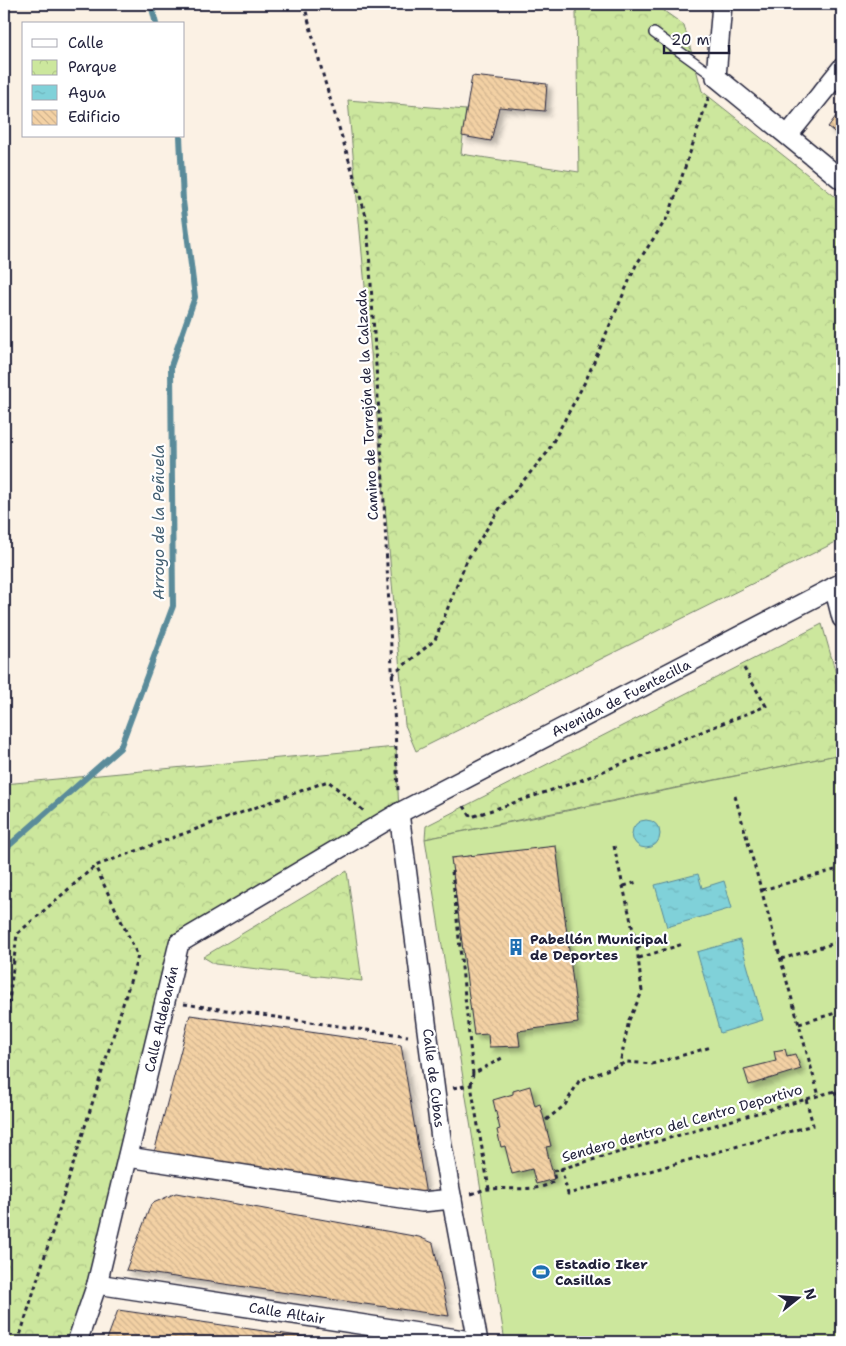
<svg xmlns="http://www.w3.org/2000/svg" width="846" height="1346" font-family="'Shantell Sans',sans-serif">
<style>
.park{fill:url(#park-crowns);stroke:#77846c}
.garden{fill:#cce79d;stroke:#77846c}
.water{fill:url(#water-ripples);stroke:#5a8b9a}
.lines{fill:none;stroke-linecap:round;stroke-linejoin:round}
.stream{stroke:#5a8b9a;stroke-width:6}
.building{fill:url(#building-back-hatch);stroke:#22223b;filter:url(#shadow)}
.lane-casing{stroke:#22223b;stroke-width:12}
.street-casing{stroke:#22223b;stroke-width:22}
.path{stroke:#22223b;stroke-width:3;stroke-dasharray:4 4;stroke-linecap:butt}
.lane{stroke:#fff;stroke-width:9}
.street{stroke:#fff;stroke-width:19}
.labels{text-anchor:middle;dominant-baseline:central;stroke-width:4.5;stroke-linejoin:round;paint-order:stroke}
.street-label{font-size:14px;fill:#22223b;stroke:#fff}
.poi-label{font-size:14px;font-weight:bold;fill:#22223b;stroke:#fff;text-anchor:start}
.water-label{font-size:15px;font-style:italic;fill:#435f72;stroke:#fff}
</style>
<defs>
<pattern id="park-crowns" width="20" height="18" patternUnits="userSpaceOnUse" patternTransform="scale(1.25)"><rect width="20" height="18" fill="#cce79d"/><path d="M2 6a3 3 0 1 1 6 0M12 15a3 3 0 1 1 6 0" fill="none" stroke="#afc688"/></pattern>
<pattern id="water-ripples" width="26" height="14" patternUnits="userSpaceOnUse" patternTransform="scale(1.25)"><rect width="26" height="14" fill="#80d1d9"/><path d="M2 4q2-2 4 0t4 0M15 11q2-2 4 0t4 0" fill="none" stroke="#6eb3bb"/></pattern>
<pattern id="building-back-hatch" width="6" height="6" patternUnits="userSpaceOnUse" patternTransform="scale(1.25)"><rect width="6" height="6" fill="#f3d1a4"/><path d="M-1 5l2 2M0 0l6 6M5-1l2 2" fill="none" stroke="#d0b38e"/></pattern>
<filter id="shadow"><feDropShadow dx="4.5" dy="4.5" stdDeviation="2.5" flood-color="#0004"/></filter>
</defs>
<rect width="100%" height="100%" fill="#fbf1e4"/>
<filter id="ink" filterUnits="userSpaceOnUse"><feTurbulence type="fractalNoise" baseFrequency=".02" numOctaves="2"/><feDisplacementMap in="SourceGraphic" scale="10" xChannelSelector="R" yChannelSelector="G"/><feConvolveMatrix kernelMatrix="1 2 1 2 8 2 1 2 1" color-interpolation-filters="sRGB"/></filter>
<g filter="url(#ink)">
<g class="park">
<polygon points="578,4 654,4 684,25 702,91 842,202 842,539 416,751 405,725 348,100 466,110 461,154 579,172 576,13"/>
<polygon points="822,624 842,695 842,754 425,839 426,826"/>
<polygon points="396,747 399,813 179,943 77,1342 4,1342 4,784"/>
<polygon points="347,871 362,981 215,964 203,957"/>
</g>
<polygon class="garden" points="842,754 842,1342 505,1342 425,839 542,816"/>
<g class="water">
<circle cx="646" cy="834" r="14"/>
<polygon points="698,874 702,888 724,881 732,908 667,927 655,885"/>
<polygon points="740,940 763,1020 720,1033 697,952"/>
</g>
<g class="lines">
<g class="stream">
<polyline points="151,4 156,24"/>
<polyline points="4,850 120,748 173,606 171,366 195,297 183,201 180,136"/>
</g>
</g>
<g class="building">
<polygon points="472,76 547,84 545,111 499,107 491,141 462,136"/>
<polygon points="842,108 842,138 828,127"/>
<polygon points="556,846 578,1023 518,1031 520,1046 489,1047 488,1034 474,1035 451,858"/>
<polygon points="190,1015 401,1045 426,1195 154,1153"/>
<polygon points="785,1049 787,1056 795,1054 801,1069 749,1085 744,1069 776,1061 774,1051"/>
<polygon points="530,1086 535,1106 540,1104 551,1146 546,1147 554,1179 536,1184 532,1169 512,1174 505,1146 501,1147 497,1130 500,1129 493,1100 513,1094 513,1091"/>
<polygon points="176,1193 419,1237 433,1243 449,1316 126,1270 151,1204"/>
<polygon points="118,1310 340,1342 106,1342"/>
</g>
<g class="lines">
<g class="lane-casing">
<polyline id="lane" points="654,33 715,77"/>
</g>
<g class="street-casing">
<g id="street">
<polyline points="722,4 716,77 842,180"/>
<polyline points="788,135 842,68"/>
<polyline points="834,587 842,618"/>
<polyline points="399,813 442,1146 478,1342"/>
<polyline points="128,1157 422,1202 452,1199"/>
<polyline points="97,1284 477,1342"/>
<polyline points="77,1342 97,1284 179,943 399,813 842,583"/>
</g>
</g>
<g class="path">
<polyline points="304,4 325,82 367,219 382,463 398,791"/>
<polyline points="392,675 435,640 467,560 500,508 547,453 586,380 636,265 669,215 709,96"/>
<polyline points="735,796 819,1096"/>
<polyline points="464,806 471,817 579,781 766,706 742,665"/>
<polyline points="614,846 637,948 642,992 629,1020 620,1064"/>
<polyline points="452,871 473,1074"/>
<polyline points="624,886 637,882"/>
<polyline points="762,890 842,868"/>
<polyline points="637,948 656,942"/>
<polyline points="639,958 683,944"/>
<polyline points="4,959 14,960"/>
<polyline points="781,959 842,941"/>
<polyline points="184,1004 408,1036"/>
<polyline points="799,1024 842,1011"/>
<polyline points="4,1044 17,934 95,866 328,781 364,811"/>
<polyline points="471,1085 473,1074 502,1058"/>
<polyline points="453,1088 471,1085 489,1189"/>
<polyline points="835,1091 842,1117"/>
<polyline points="546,1120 565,1105 579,1081 627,1062 652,1064 711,1047"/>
<polyline points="561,1168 568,1194 813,1125 806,1099"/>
<path d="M471,1194c7,-2 13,-5 19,-5 17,-2 53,4 65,-9l-2,-9 289,-82"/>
<polyline points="18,1342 138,956 95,866"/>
</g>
<use href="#lane" class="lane"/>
<use href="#street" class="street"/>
</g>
</g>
<defs>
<g id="building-bare" transform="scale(1.35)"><path d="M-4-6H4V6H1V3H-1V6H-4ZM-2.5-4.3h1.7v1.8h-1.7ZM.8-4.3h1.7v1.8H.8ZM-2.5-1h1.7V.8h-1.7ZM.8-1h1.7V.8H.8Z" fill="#1f6fb2" stroke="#fff" stroke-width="2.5" paint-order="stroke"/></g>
<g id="stadium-bare" transform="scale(1.35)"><path d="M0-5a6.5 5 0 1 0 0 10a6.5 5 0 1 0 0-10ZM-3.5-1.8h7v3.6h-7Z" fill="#1f6fb2" stroke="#fff" stroke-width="2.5" paint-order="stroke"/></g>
</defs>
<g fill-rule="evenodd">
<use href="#building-bare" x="516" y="947"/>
<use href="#stadium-bare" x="541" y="1272"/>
</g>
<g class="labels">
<g class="street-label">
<text transform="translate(367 405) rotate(-93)">Camino de Torrejón de la Calzada</text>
<text transform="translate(621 698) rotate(-27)">Avenida de Fuentecilla</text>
<text transform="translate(161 1019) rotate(-77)">Calle Aldebarán</text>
<text transform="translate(434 1078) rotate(83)">Calle de Cubas</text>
<text transform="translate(682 1123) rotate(-16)">Sendero dentro del Centro Deportivo</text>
<text transform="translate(287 1313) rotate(9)">Calle Altair</text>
</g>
<g class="poi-label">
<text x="530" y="939">Pabellón Municipal<tspan x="530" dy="16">de Deportes</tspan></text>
<text x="555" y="1264">Estadio Iker<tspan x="555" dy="16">Casillas</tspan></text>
</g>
<g class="water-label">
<text transform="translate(159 522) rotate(-90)">Arroyo de la Peñuela</text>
</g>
</g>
<rect width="846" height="1346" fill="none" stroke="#fff" stroke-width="20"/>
<rect x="10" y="10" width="826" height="1326" fill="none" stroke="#22223b" stroke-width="2" filter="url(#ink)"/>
<rect x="22" y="22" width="162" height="115" fill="#ffffff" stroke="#a7a7b1"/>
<rect x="32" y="39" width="25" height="8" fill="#ffffff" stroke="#a7a7b1"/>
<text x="68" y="48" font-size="15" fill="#22223b">Calle</text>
<rect x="32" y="60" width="25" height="15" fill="url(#park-crowns)" stroke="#a7a7b1"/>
<text x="68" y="72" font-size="15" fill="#22223b">Parque</text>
<rect x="32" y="85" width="25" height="15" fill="url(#water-ripples)" stroke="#a7a7b1"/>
<text x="68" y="98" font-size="15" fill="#22223b">Agua</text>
<rect x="32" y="110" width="25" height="15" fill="url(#building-back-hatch)" stroke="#a7a7b1"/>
<text x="68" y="122" font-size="15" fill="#22223b">Edificio</text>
<g transform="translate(798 1298) rotate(73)" stroke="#ffffff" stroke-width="4" paint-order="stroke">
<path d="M0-4L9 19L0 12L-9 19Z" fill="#22223b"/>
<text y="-8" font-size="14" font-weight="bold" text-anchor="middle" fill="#22223b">N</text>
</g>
<path d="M664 45v8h65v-8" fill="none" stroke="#22223b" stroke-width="2.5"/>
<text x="671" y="45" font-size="15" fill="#22223b" stroke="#ffffff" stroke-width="4" paint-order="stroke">20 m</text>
</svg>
